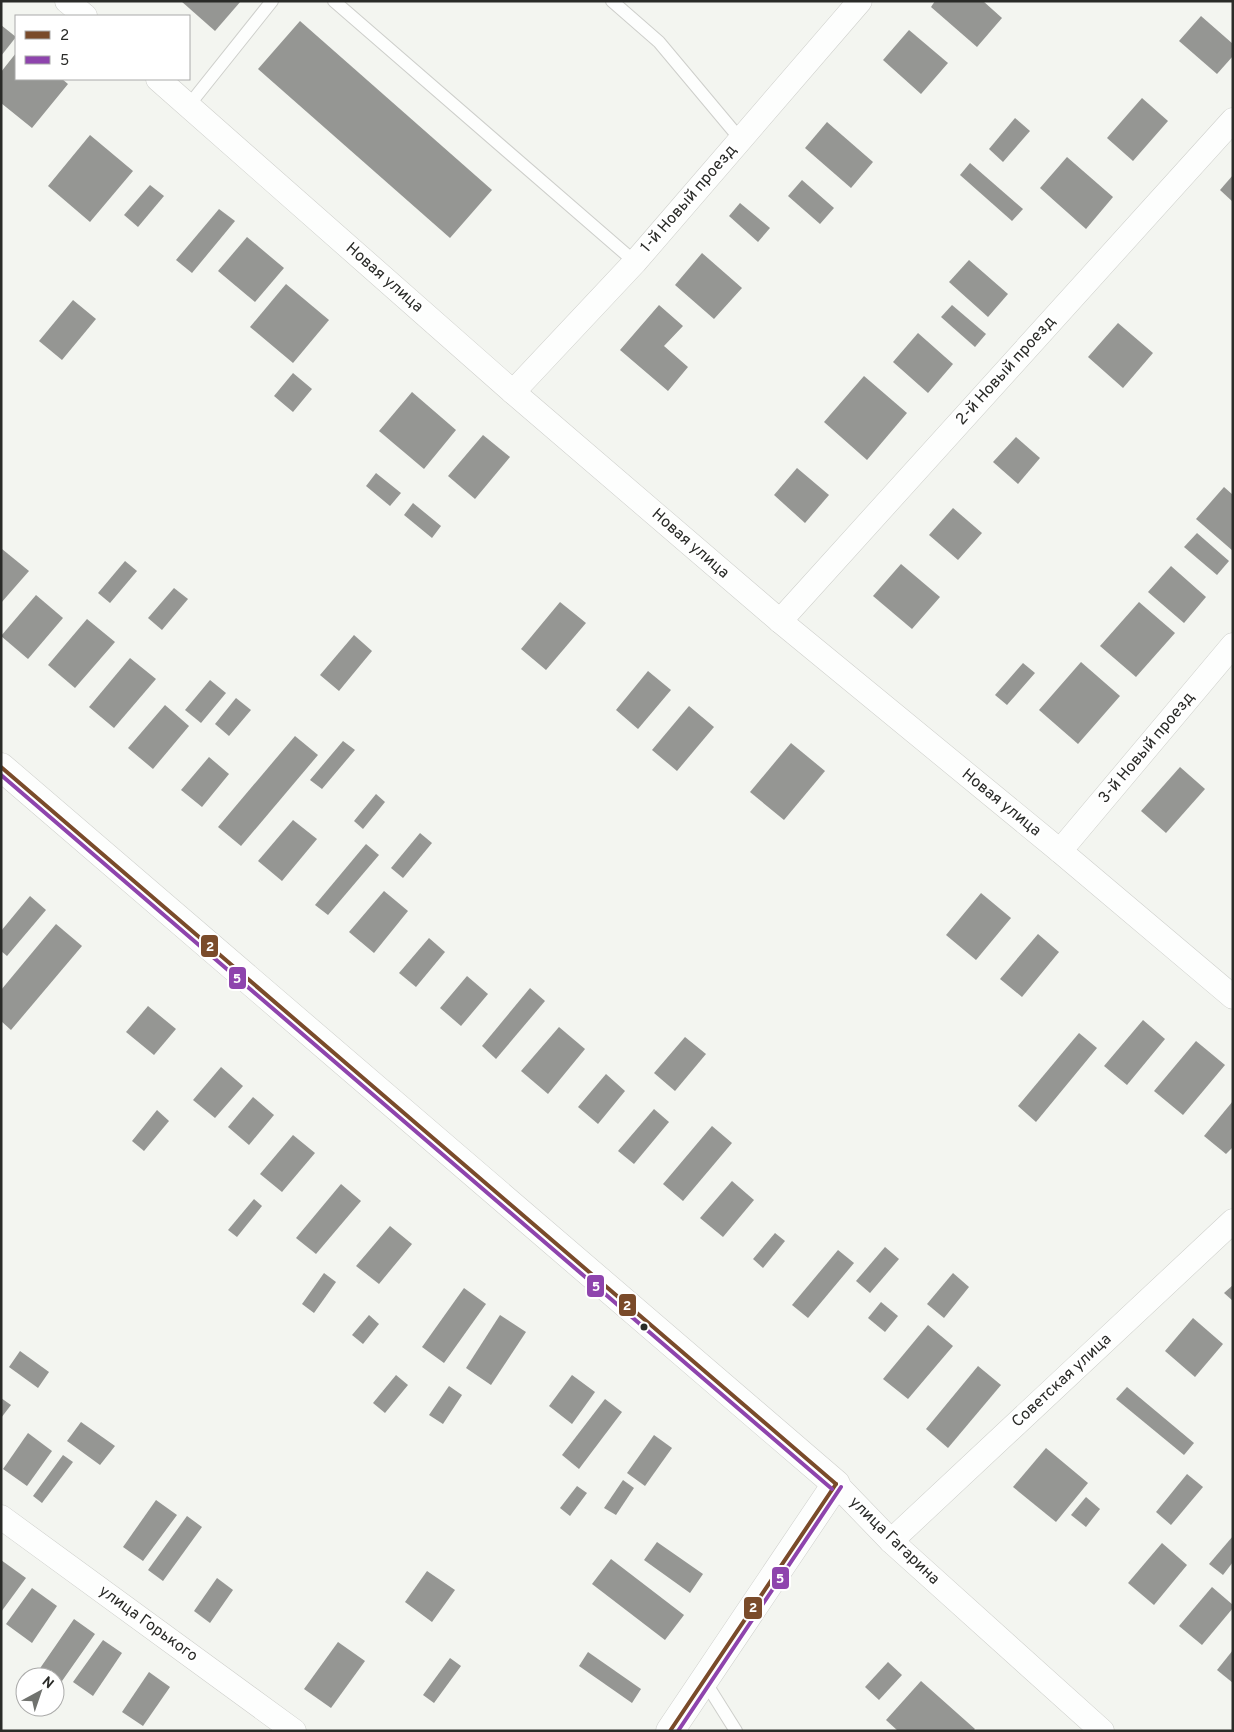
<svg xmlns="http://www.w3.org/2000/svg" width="1234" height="1732" font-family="Overpass,sans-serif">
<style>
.building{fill:#959693}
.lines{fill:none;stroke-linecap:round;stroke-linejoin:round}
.service-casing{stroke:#cecfcb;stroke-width:14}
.minor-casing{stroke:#cecfcb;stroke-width:25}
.tertiary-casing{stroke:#cecfcb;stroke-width:29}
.service{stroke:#fdfefd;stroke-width:12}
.minor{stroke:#fdfefd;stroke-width:24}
.tertiary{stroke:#fdfefd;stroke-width:28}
.bus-1-casing{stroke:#fff;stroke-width:8}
.bus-2-casing{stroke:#fff;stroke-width:8}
.bus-1{stroke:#7a4b2a;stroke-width:4}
.bus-2{stroke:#8e44ad;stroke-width:4}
.bus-dot{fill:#2a2b28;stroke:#fff;stroke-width:2}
.labels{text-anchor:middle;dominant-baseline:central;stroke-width:5;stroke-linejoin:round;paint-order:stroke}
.street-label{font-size:16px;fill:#2a2b28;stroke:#fff}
.line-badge{stroke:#fff;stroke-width:2}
.badge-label{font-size:14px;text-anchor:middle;font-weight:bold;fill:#fff}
</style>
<rect width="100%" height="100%" fill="#f3f5f0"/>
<g class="building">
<polygon points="181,1 241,1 215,31"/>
<polygon points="935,1 983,1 1002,18 977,47 931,7"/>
<polygon points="1201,16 1233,44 1233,56 1217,74 1179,41"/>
<polygon points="300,21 492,190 450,238 258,69"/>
<polygon points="1,25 16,37 1,56"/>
<polygon points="909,30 948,63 921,94 883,60"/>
<polygon points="16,53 16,79 62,79 68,84 32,128 1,103 1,72"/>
<polygon points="1142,98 1168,121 1133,161 1107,138"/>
<polygon points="1015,118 1030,131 1003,162 989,149"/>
<polygon points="827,122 873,162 851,188 805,148"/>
<polygon points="90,135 133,171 90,222 48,186"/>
<polygon points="1067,157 1113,197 1086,229 1040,188"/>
<polygon points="970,163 1023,209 1012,221 960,175"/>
<polygon points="1233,175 1233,202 1220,190"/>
<polygon points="802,180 834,208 820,224 788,196"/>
<polygon points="150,185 164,196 138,227 124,215"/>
<polygon points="740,203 770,228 758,242 729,216"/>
<polygon points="219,209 235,221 192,273 176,260"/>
<polygon points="247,237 284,268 255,302 218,271"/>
<polygon points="702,253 742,288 714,319 675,285"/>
<polygon points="969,260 1008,294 988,317 949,282"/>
<polygon points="286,284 329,320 293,363 250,327"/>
<polygon points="73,300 96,319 62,360 39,341"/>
<polygon points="659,305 683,326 664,346 688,367 668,391 620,350"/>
<polygon points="952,305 986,334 975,347 941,317"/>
<polygon points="1118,323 1153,353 1123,388 1088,357"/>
<polygon points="918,333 953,364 928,393 893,362"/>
<polygon points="293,373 312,389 293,412 274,396"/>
<polygon points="864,376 907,413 867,460 824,422"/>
<polygon points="412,392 456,430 424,469 379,431"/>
<polygon points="483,435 510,457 475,499 448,476"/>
<polygon points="1016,437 1040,458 1018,484 993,462"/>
<polygon points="797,468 829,495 805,523 774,495"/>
<polygon points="376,473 401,493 390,506 366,486"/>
<polygon points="1224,487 1233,495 1233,551 1196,519"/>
<polygon points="413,503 441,526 432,538 404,515"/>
<polygon points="953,508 982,533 958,560 929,535"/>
<polygon points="1197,533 1229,561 1217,575 1184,547"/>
<polygon points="2,549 29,571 1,603 1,550"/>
<polygon points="125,561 137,571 110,603 98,593"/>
<polygon points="901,564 940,597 912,629 873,596"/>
<polygon points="1171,566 1206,597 1184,623 1148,592"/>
<polygon points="174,588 188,599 162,630 148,618"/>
<polygon points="36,595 63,618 28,659 1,636"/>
<polygon points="560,602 586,623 546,670 521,649"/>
<polygon points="1139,602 1175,633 1136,677 1100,646"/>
<polygon points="87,619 115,642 75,688 48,665"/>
<polygon points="354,635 372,651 339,691 320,675"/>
<polygon points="130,658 156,679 114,728 89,707"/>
<polygon points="1081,662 1120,696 1078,744 1039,710"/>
<polygon points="1023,663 1035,673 1007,705 995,695"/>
<polygon points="648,671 671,690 638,729 616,710"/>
<polygon points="210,680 226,693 201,723 185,710"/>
<polygon points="236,698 251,710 229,736 215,724"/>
<polygon points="165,705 189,726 153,769 128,748"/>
<polygon points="689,706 714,727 677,771 652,750"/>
<polygon points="295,736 318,755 241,846 218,827"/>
<polygon points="343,741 355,750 322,789 310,780"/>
<polygon points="791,743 825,771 784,820 750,792"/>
<polygon points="209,757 229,774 202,807 181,790"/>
<polygon points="1180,767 1205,789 1166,833 1141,811"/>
<polygon points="376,794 385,802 363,829 354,821"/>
<polygon points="293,820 317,839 282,881 258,861"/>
<polygon points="420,833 432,843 403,878 391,868"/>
<polygon points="366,844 379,855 328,915 315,905"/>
<polygon points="384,891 408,911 374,953 349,932"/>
<polygon points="981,893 1011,918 976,960 946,935"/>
<polygon points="30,896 46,910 7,956 1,951 1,931"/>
<polygon points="56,924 82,946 11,1030 1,1021 1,990"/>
<polygon points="1038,934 1059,952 1022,997 1000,979"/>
<polygon points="429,938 445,952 416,987 399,973"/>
<polygon points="467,976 488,994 461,1026 440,1008"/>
<polygon points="530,988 545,1001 496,1059 482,1046"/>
<polygon points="148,1006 176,1029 154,1055 126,1032"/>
<polygon points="1143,1020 1165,1039 1127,1085 1104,1066"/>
<polygon points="559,1027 585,1049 548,1094 521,1071"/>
<polygon points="1079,1033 1097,1048 1036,1122 1018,1106"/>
<polygon points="685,1037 706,1054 675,1091 654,1073"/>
<polygon points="1196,1041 1225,1065 1183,1115 1154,1091"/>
<polygon points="221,1067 243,1086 215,1118 193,1100"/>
<polygon points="606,1074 625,1091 598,1124 578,1107"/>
<polygon points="253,1097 274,1115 249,1145 228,1127"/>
<polygon points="1233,1101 1233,1147 1226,1154 1204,1136"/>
<polygon points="654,1109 669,1122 634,1164 618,1151"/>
<polygon points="157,1110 169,1121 144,1151 132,1141"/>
<polygon points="712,1126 732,1143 683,1201 663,1184"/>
<polygon points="293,1135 315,1153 282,1192 260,1174"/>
<polygon points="732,1181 754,1200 723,1237 700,1218"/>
<polygon points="341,1184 361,1201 316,1254 296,1238"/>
<polygon points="254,1199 262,1206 237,1237 228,1230"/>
<polygon points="390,1226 412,1244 379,1284 356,1266"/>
<polygon points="775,1233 785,1241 763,1268 753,1259"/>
<polygon points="885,1247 899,1259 870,1293 856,1281"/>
<polygon points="838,1250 854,1263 808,1318 792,1305"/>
<polygon points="324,1273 336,1282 314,1313 302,1304"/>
<polygon points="953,1273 969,1287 944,1318 927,1304"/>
<polygon points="1233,1285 1233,1301 1224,1293"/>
<polygon points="464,1288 486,1304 444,1363 422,1347"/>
<polygon points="881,1302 898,1316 885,1332 868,1318"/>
<polygon points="369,1315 379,1324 363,1344 352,1335"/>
<polygon points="500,1315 526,1332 491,1385 466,1368"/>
<polygon points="1193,1318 1223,1344 1195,1377 1165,1351"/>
<polygon points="928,1325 953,1346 908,1399 883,1379"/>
<polygon points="20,1351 49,1372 38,1388 9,1367"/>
<polygon points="978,1366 1001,1385 948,1448 926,1429"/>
<polygon points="396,1375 408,1385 385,1413 373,1403"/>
<polygon points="572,1375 595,1392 572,1424 549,1406"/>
<polygon points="449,1386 462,1395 443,1424 429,1415"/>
<polygon points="1127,1387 1194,1443 1184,1455 1116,1399"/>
<polygon points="1,1398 11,1405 1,1418"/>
<polygon points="605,1399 622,1412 579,1469 562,1455"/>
<polygon points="81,1422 115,1446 100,1465 67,1441"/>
<polygon points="28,1433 52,1451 27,1486 3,1469"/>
<polygon points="654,1435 672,1448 645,1486 627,1473"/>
<polygon points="1046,1448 1088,1483 1056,1522 1013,1487"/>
<polygon points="63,1455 73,1462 42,1503 33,1496"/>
<polygon points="1187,1474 1203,1487 1171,1525 1156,1512"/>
<polygon points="623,1480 634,1488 616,1515 604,1508"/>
<polygon points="577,1486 587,1493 570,1516 560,1508"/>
<polygon points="1086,1497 1100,1509 1086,1527 1071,1515"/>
<polygon points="156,1500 177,1515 143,1561 123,1547"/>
<polygon points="187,1516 202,1527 163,1581 148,1570"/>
<polygon points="1233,1536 1233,1562 1223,1575 1209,1564"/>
<polygon points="657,1542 703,1574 690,1593 644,1560"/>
<polygon points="1162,1543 1187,1565 1154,1605 1128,1583"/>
<polygon points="611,1559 684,1615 665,1640 592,1584"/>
<polygon points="1,1560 26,1578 1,1612"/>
<polygon points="427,1571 455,1590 432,1622 405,1602"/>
<polygon points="217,1578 233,1590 210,1623 194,1611"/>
<polygon points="1212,1587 1233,1605 1233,1608 1202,1645 1179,1626"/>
<polygon points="32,1588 57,1606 32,1643 6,1624"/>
<polygon points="74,1619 95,1634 55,1691 55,1677 34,1677"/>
<polygon points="103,1640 122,1653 93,1696 73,1682"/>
<polygon points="338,1642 365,1661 331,1708 304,1689"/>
<polygon points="1233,1650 1233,1683 1217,1670"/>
<polygon points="588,1652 641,1689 632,1703 579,1666"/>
<polygon points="450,1658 461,1666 434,1703 423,1695"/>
<polygon points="888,1662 902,1675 879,1700 865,1687"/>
<polygon points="149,1672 170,1687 143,1726 122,1712"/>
<polygon points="921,1681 975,1729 973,1731 898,1731 886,1720"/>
</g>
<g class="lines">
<g class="service-casing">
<g id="service">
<polyline points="334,1 635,262"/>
<polyline points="612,1 659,42 741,140"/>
<polyline points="189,105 272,1"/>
<polyline points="704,1680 736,1731"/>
</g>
</g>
<g class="minor-casing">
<g id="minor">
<polyline points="67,1 85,16"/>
<polyline points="158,79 513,392 780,621 1060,851 1233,997"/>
<polyline points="513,392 635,262 860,1"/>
<polyline points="780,621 1233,120"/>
<polyline points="1060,851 1233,645"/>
<polyline points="836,1484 891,1541 1102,1731"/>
<polyline points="1,1517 294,1731"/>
<polyline points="891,1541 1233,1221"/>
</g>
</g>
<g class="tertiary-casing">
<polyline id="tertiary" points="1,767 836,1484 670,1731"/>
</g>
<use href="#service" class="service"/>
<use href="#minor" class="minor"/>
<use href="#tertiary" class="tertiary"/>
<g class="bus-1-casing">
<g id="bus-1">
<polyline points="1,767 836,1484"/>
<polyline points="670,1731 836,1484"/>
</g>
</g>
<g class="bus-2-casing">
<g id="bus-2">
<polyline points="1,775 832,1489"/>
<polyline points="678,1731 841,1487"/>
</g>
</g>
<use href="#bus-1" class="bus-1"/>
<use href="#bus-2" class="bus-2"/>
</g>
<circle class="bus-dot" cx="644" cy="1327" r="4.5"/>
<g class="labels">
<g class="street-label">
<text transform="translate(689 199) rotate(-49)">1-й Новый проезд</text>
<text transform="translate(384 278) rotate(41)">Новая улица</text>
<text transform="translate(1006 371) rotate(-48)">2-й Новый проезд</text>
<text transform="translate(690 544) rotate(41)">Новая улица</text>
<text transform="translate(1147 748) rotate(-50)">3-й Новый проезд</text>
<text transform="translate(1001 803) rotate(39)">Новая улица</text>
<text transform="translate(1062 1381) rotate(-43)">Советская улица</text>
<text transform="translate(894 1541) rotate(44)">улица Гагарина</text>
<text transform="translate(148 1624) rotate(36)">улица Горького</text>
</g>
</g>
<g class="line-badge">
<rect x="200" y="934" width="19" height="24" rx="5" fill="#7a4b2a"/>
<rect x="228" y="966" width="19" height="24" rx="5" fill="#8e44ad"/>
<rect x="586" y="1274" width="19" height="24" rx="5" fill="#8e44ad"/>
<rect x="618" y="1293" width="19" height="24" rx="5" fill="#7a4b2a"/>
<rect x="771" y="1566" width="19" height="24" rx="5" fill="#8e44ad"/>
<rect x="743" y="1596" width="20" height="24" rx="5" fill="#7a4b2a"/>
</g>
<g class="badge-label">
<text x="210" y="951">2</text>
<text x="237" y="983">5</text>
<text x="596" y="1291">5</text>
<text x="627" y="1310">2</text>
<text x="780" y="1583">5</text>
<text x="753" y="1612">2</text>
</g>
<rect width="1234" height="1732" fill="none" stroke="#2a2b28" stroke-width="5"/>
<rect x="15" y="15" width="175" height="65" fill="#ffffff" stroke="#aaaaa9"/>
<rect x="25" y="31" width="25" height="8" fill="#7a4b2a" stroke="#aaaaa9"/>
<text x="60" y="40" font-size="15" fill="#2a2b28">2</text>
<rect x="25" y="56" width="25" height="8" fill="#8e44ad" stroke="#aaaaa9"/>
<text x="60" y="65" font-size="15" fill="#2a2b28">5</text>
<g transform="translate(40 1692) rotate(40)"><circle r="24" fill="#ffffff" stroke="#aaaaa9"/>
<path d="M0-4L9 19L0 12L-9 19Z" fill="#70726e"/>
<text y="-8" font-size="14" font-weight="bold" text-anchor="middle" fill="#2a2b28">N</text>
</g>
</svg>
